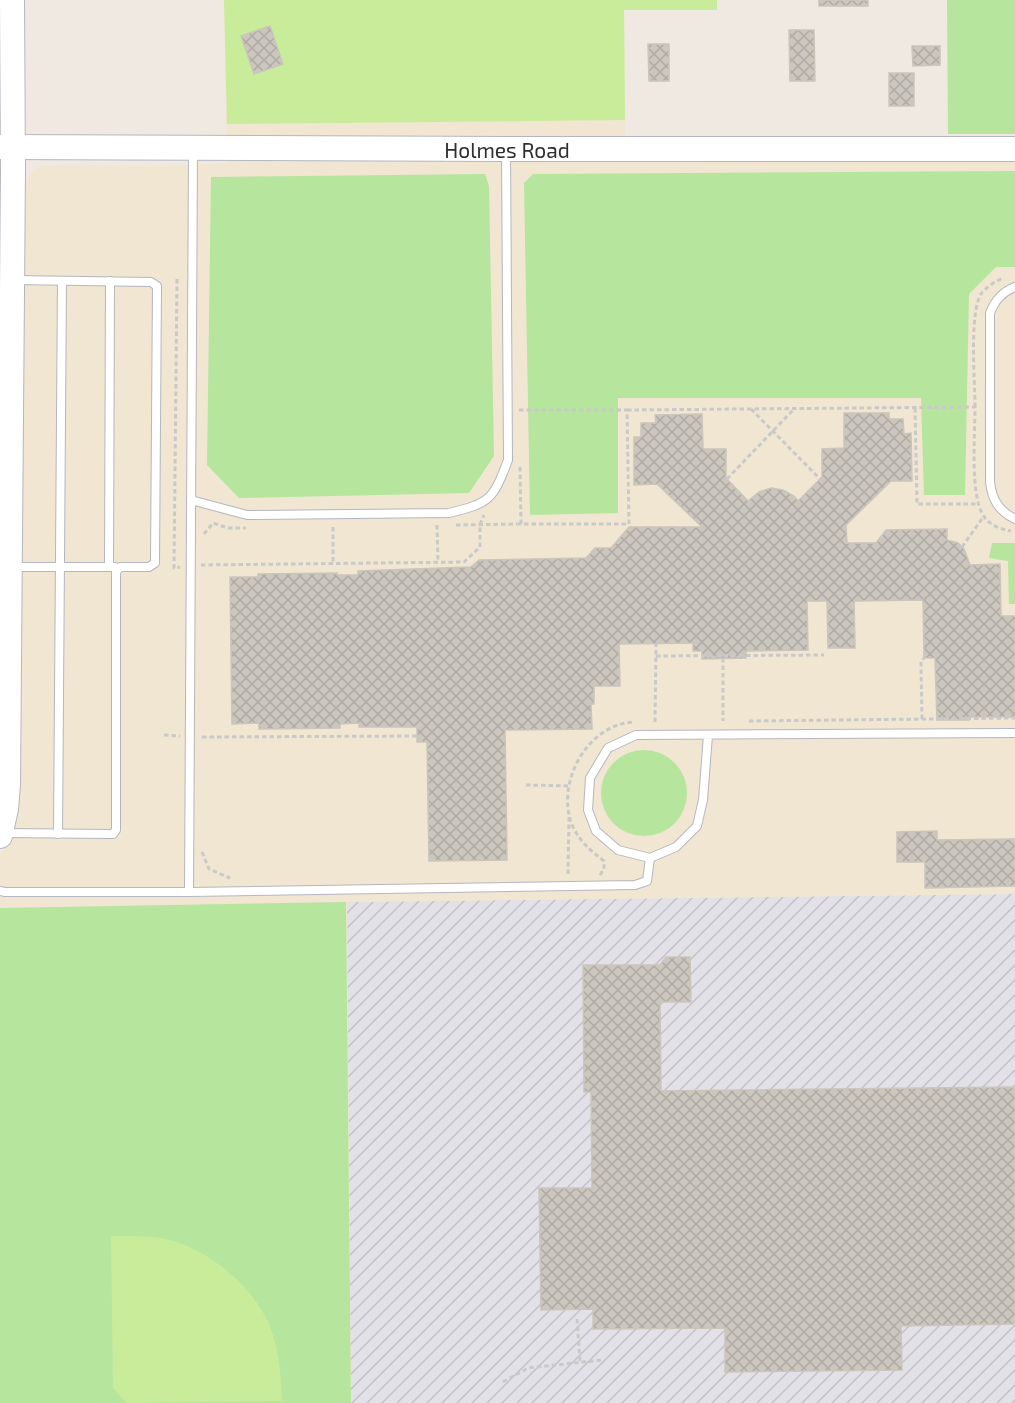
<svg xmlns="http://www.w3.org/2000/svg" width="1015" height="1403" font-family="'Exo 2',sans-serif">
<style>
.industrial{fill:url(#industrial-furrows)}
.education{fill:#f0e6d1}
.grass{fill:#b6e59e}
.pitch{fill:#c9ec9a}
.building{fill:url(#building-cross-hatch);stroke:#cbc5ba;stroke-width:1.5}
.lines{fill:none;stroke-linecap:round;stroke-linejoin:round}
.lane-casing{stroke:#b4b7c1;stroke-width:10}
.secondary-casing{stroke:#b4b7c1;stroke-width:26}
.path{stroke:#c9c9c9;stroke-width:3;stroke-dasharray:4.5 3;stroke-linecap:butt}
.lane{stroke:#fff;stroke-width:8}
.secondary{stroke:#fff;stroke-width:24}
.labels{text-anchor:middle;dominant-baseline:central;stroke-width:4.5;stroke-linejoin:round;paint-order:stroke}
.street-label{font-size:21px;fill:#2e2e2e;stroke:#fff}
</style>
<defs>
<pattern id="industrial-furrows" width="10" height="10" patternUnits="userSpaceOnUse" patternTransform="scale(1.5)"><rect width="10" height="10" fill="#e3e1e8"/><path d="M-1 1l2-2M0 10L10 0M9 11l2-2" fill="none" stroke="#c3c1c7"/></pattern>
<pattern id="building-cross-hatch" width="8" height="8" patternUnits="userSpaceOnUse" patternTransform="scale(1.5)"><rect width="8" height="8" fill="#cbc7bf"/><path d="M0 0l8 8M0 8l8-8" fill="none" stroke="#afaba4"/></pattern>
</defs>
<rect width="100%" height="100%" fill="#efe9e1"/>
<polygon class="industrial" points="1015,894 1015,1403 351,1403 346,902"/>
<polygon class="education" points="224,0 717,0 717,10 624,10 625,161 1015,160 1015,894 347,902 351,1403 0,1403 0,855 6,844 22,198 26,183 32,171 43,165 155,166 227,163"/>
<g class="grass">
<polygon points="947,0 1015,0 1015,134 948,134"/>
<polygon points="1015,171 1015,267 996,267 969,294 965,495 924,495 921,398 618,398 618,513 530,515 524,183 533,174"/>
<polygon points="485,174 489,186 494,456 469,493 239,498 207,465 211,177"/>
<polygon points="992,543 1015,543 1015,604 1009,604 1008,561 989,558"/>
<circle cx="644" cy="793" r="43"/>
<polygon points="346,902 351,1403 0,1403 0,908"/>
</g>
<g class="pitch">
<polygon points="224,0 717,0 717,10 624,10 625,120 227,124"/>
<path d="M111,1236c17,1 38,-1 55,3 42,10 86,46 103,85 10,24 12,52 13,77l-155,2 -14,-15z"/>
</g>
<g class="building">
<rect x="819" y="0" width="49" height="6"/>
<polygon points="270,26 283,64 254,74 241,36"/>
<polygon points="789,30 814,30 815,81 790,81"/>
<polygon points="648,44 669,44 669,81 649,81"/>
<polygon points="912,46 940,46 940,65 913,66"/>
<rect x="889" y="73" width="25" height="33"/>
<polygon points="844,413 889,413 889,419 903,419 904,434 911,433 912,481 891,481 846,525 847,543 876,543 886,530 947,529 947,540 958,543 964,549 970,565 1000,564 1001,616 1015,616 1015,717 969,717 969,720 937,720 935,658 924,658 923,600 854,601 855,648 828,648 827,601 807,601 808,650 746,651 746,658 702,659 702,651 693,651 693,643 619,644 620,686 594,686 594,704 591,704 592,729 505,730 507,860 429,861 427,742 417,742 417,727 359,727 359,723 340,724 340,728 259,729 259,723 232,724 230,577 258,577 258,574 337,573 337,575 358,575 358,571 471,567 479,560 586,558 595,548 611,548 629,527 702,527 657,484 634,485 634,437 641,437 641,423 656,423 655,415 702,414 703,449 726,449 726,478 748,501 759,492 771,488 783,490 794,496 798,501 822,477 822,449 844,448"/>
<polygon points="937,831 937,840 1015,839 1015,886 925,888 925,862 897,862 897,832"/>
<polygon points="666,957 690,957 691,1002 660,1002 661,1091 1015,1087 1015,1324 901,1326 902,1370 725,1372 725,1328 593,1329 593,1309 541,1310 539,1188 592,1188 591,1092 584,1092 583,965 660,965"/>
</g>
<g class="lines">
<g class="lane-casing">
<g id="lane">
<path d="M1015,287c-13,5 -20,13 -25,26v169c2,18 9,29 25,37"/>
<path d="M191,500l56,15 202,-2c41,-10 44,-13 59,-53l-2,-310"/>
<polyline points="10,567 115,567"/>
<polyline points="109,567 110,281"/>
<polyline points="708,735 703,800 697,826 676,847 650,858 618,850 596,831 588,810 590,778 608,748 636,735 1015,733"/>
<polyline points="2,833 113,834 116,830 116,572 120,567 149,567 155,563 157,286 151,282 13,280"/>
<polyline points="58,834 62,281"/>
<polyline points="0,891 5,892 189,892 635,885 647,881 650,858"/>
<polyline points="189,892 193,151"/>
</g>
</g>
<g class="secondary-casing">
<g id="secondary">
<polyline points="0,147 506,149 1015,149"/>
<polyline points="0,836 6,809 8,784 13,168 12,0"/>
</g>
</g>
<g class="path">
<polyline points="177,279 174,568 180,567"/>
<path d="M975,407c0,-25 -6,-93 6,-113 4,-6 15,-14 23,-16"/>
<polyline points="915,408 917,504 978,504"/>
<polyline points="751,409 820,479"/>
<polyline points="519,410 627,410 629,524 521,524 520,465"/>
<path d="M627,410l348,-3c0,27 -5,87 8,108 6,10 17,14 28,16"/>
<polyline points="727,479 794,409"/>
<polyline points="437,525 438,562"/>
<polyline points="456,525 521,524"/>
<polyline points="333,527 333,563"/>
<polyline points="204,534 213,523 228,528 246,528"/>
<polyline points="962,547 984,516"/>
<polyline points="201,565 464,562 480,547 480,524 484,515"/>
<polyline points="656,656 824,655"/>
<polyline points="723,658 723,721"/>
<polyline points="922,719 921,662 924,658"/>
<polyline points="749,721 1015,718"/>
<polyline points="655,722 656,644"/>
<polyline points="164,735 180,736"/>
<polyline points="202,737 417,736"/>
<polyline points="526,785 570,786"/>
<polyline points="202,852 209,869 230,878"/>
<polyline points="568,874 569,817"/>
<path d="M600,875l4,-6v-8c-13,-10 -23,-18 -31,-34 -19,-42 14,-104 62,-105"/>
<polyline points="577,1319 580,1362"/>
<polyline points="503,1382 528,1368 602,1360"/>
</g>
<use href="#lane" class="lane"/>
<use href="#secondary" class="secondary"/>
</g>
<g class="labels">
<g class="street-label">
<text x="507" y="149">Holmes Road</text>
</g>
</g>
</svg>
